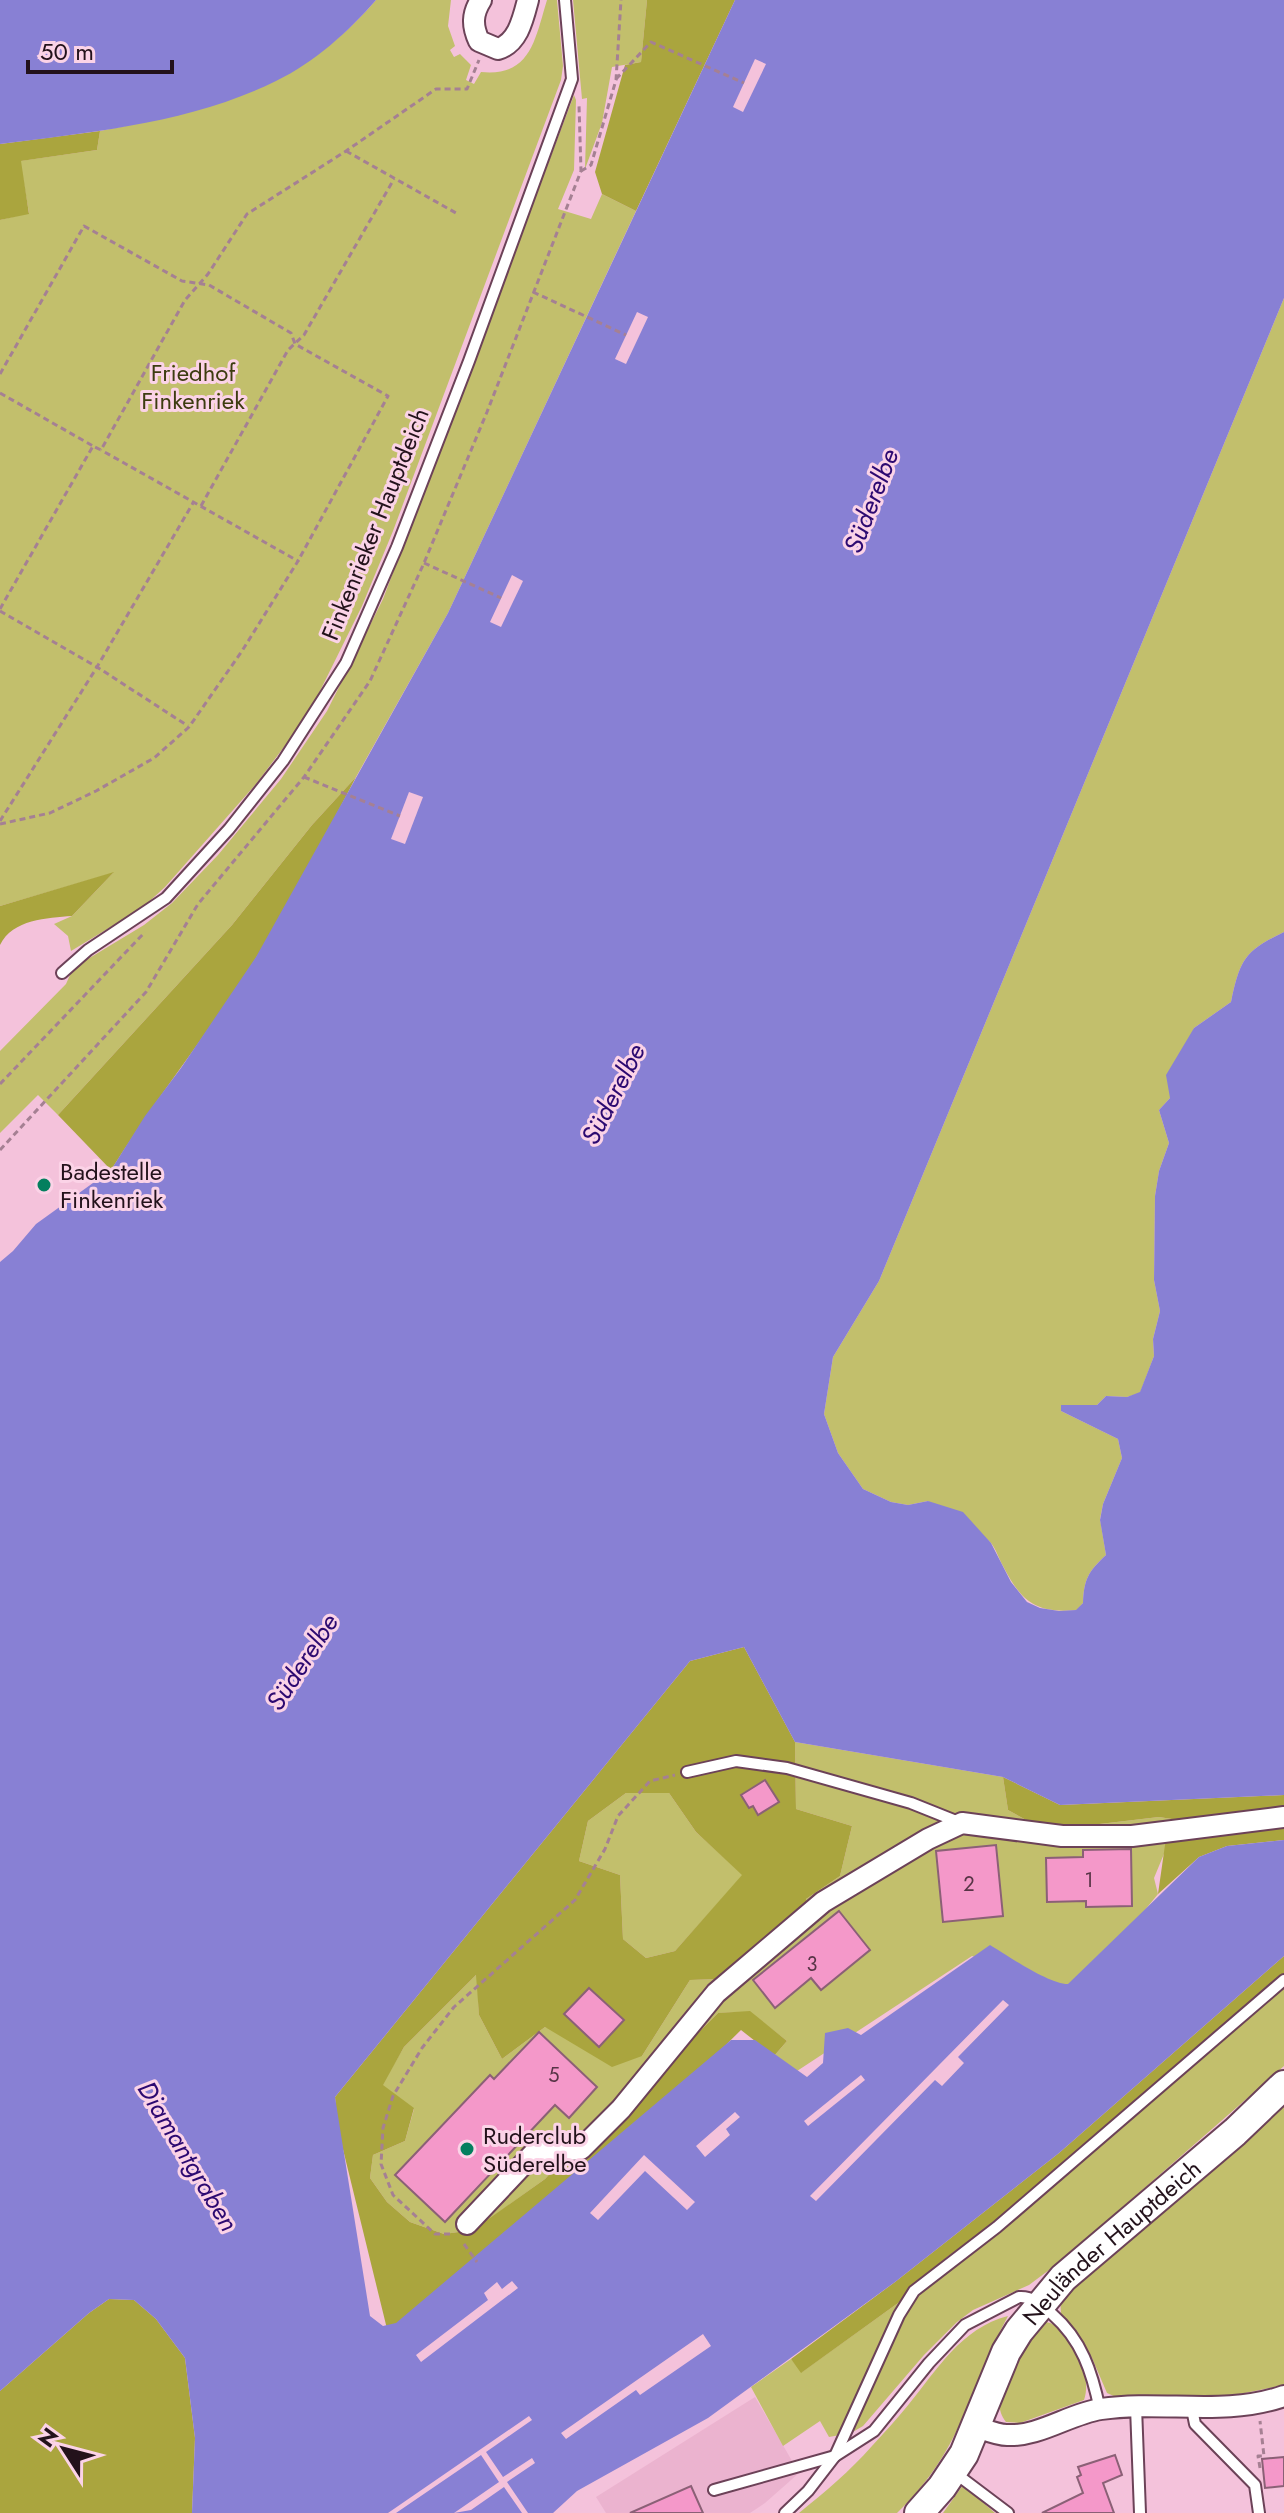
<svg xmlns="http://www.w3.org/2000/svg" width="1284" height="2513" font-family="Jost,sans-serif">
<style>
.built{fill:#ebb3cf}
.green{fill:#c2bf6c}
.forest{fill:#aaa53e;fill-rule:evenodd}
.water{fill:#8880d4}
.pier{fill:#f4c2db}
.building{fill:#f498c9;stroke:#8b6076;stroke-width:2}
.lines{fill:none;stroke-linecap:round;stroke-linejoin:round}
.lane-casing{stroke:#6c4258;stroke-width:14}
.street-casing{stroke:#6c4258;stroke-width:24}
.secondary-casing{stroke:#6c4258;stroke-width:32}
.path{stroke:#a58093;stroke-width:3;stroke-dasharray:6 4;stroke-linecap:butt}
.lane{stroke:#fff;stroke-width:10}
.street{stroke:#fff;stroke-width:20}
.secondary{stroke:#fff;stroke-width:28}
.poi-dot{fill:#047f5e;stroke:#fbd3e7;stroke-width:3}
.labels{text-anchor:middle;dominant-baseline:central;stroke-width:6;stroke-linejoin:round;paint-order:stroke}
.number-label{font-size:20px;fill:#573446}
.park-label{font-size:24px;fill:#3d3c10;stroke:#fbd3e7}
.street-label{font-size:24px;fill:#23121b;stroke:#fbd3e7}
.poi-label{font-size:24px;fill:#23121b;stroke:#fbd3e7;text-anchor:start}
.water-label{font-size:26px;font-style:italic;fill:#2c0971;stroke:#fbd3e7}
</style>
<rect width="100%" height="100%" fill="#f4c2db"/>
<polygon class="built" points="755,2397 799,2473 765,2503 750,2513 606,2513 596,2497"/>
<g class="green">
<path d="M376,0h75l-3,26 7,20 -5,4 4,7 6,-3 11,11 -5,15 8,4 7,-12c50,5 54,-33 66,-72h10l6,66 -2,14 -168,451 -31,75 -44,89 -31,48 -31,41 -91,103 -23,21 -71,43 -3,-15 -14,-12 18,-8 41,-43 -113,33v-686l29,-7 -9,-52 77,-11 3,-19c114,-23 196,-39 276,-131z"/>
<polygon points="573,0 647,0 641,62 612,67 602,123 585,169 587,98 582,99"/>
<polygon points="574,95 576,100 574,170 558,209 591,219 602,194 636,211 448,613 356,777 312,825 232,925 58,1115 38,1095 0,1133 0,1051 66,984 73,968 144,925 172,903 218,855 281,779 327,711 383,599"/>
<path d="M1284,298v634c-39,19 -44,27 -53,70l-37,26 -24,70 -11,12 10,33 -10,28 -4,25 -1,84 6,31 -7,28 1,17 -14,37 -13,4 -21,-1 -9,9 -36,1v5l57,28 4,19 -19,46 -3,15 6,36c-18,17 -22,24 -23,48l-6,7c-42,4 -56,-9 -74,-44 -4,-7 -7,-17 -12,-23 -11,-12 -48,-32 -63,-42l-20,4 -17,-3 -28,-13 -25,-36 -14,-39 9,-57 46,-76z"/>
<polygon points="795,1742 1003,1777 1008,1810 1037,1826 1091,1825 1159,1817 1178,1820 1154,1878 1158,1894 1076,1994 972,1956 794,2073 774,2056 787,2041 750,2012 718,2013 671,2060 611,2106 545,2179 474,2230 444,2234 410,2222 387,2202 370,2178 373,2155 405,2141 414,2109 382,2085 404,2047 477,1974 479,2015 502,2059 545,2027 642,2056 690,1980 748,1978 806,1899 840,1876 852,1826 796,1809"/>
<polygon points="626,1793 669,1793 696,1832 743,1875 675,1951 646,1958 623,1939 620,1875 579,1861 588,1821"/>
<polygon points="1284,1988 1284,2066 1061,2261 1029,2285 973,2310 957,2322 924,2355 863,2426 851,2433 903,2319 919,2294 939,2275 1016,2218"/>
<polygon points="1284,2099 1284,2385 1220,2398 1116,2397 1107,2393 1092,2358 1077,2333 1061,2314 1060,2297"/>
<polygon points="905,2298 840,2435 829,2437 820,2421 783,2446 751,2387 791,2359 802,2372"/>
<path d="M1008,2316c-21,38 -34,79 -53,118 -14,29 -35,57 -58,79h-98c26,-21 51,-42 73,-67 12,-13 25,-27 37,-42 28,-34 52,-76 99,-88z"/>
<path d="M1046,2322c27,5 47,53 38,78l-64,23 -14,-1c-22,-26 17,-73 32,-97z"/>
<polygon points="963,2485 995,2513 943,2513"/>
</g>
<g class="forest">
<polygon points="647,0 735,0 636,211 602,194 595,172 625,65 641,62"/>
<polygon points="100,131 97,150 21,161 29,214 0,220 0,144"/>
<path d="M356,777c-32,61 -64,123 -100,181 -46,73 -100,140 -145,212l-53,-55 174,-190 80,-100z"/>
<path d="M114,872l-42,44c-25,2 -59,3 -72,29v-39z"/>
<path d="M744,1647l51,95 1,67 56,17 -12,50 -34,23v29l-58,50 -58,2 -48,76 -30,11 -67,-40 -43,32 -23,-44 -3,-40 -72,72 -21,38 31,23 -9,33 -32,14 -3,23 17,24 23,20 34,12 29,-4 72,-51 66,-73 60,-46 47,-47 32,-2 37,30 -13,15 -33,-26 -117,115 -235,192 -51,-208 -3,-32 355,-436zM626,1793h43l27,39 46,43 -67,76 -29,7 -23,-19 -3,-64 -41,-14 9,-40z"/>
<polygon points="1003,1777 1060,1805 1284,1795 1284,1812 1178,1820 1159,1817 1091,1825 1037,1826 1008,1810"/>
<polygon points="1284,1822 1284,1840 1227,1846 1199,1857 1158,1894 1166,1838"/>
<polygon points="1284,1956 1284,1976 1004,2216 947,2257 905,2298 801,2373 791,2359 895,2282 1059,2153"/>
<polygon points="109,2299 134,2300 156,2319 185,2358 195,2438 192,2513 0,2513 0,2391 89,2313"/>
</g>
<g class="water">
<path d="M0,0h376c-28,32 -61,62 -100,81 -85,42 -184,51 -276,63z"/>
<path d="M735,0h549v298l-405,983 -46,76 -9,57 14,39 25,36 28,13 17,3 20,-4 35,11 28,31 20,39 16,20 13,6 19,3 17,-1 7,-7c1,-24 5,-31 23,-48l-6,-35 3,-16 19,-46 -4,-19 -57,-28v-6h36l9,-9 21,1 13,-5 14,-36 -1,-17 7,-28 -6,-31 1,-84 4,-25 10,-28 -10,-33 11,-12 -4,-23 28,-47 37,-26c9,-43 14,-51 53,-70v863l-224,10 -57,-28 -208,-35 -51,-95 -54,14 -355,436 35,219 13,10 13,-3 335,-283h24l52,37 16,-14 2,-30 23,-5 13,7 129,-90c18,11 59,39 78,39l131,-127 28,-11 57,-6v116l-225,197 -164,129 -187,136 -131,73 -24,22h-361l3,-75 -10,-80 -29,-39 -22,-19 -25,-1 -20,14 -89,78v-1129l13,-11 23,-27 75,-54 34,-54 36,-48 75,-111 192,-344z"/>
</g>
<g class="pier">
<polygon points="755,59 766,64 743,112 733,107"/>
<polygon points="637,312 648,317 626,364 615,359"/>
<polygon points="512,575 523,581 501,627 490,622"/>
<polygon points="409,792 423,797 405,844 391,839"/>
<polygon points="1003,2000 1009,2005 958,2057 964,2063 942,2086 935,2080 816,2201 810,2196"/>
<polygon points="861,2075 865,2080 808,2126 804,2121"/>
<polygon points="735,2112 740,2117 726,2129 730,2135 705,2157 696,2146"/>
<polygon points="644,2155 695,2202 687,2210 645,2171 598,2220 590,2213"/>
<polygon points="512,2281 518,2288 421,2362 416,2355 488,2300 484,2293 497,2282 502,2289"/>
<polygon points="703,2334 711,2346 640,2395 636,2390 566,2439 561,2433"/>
<polygon points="529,2416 532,2420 486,2452 503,2477 532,2458 535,2463 507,2482 528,2513 522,2513 504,2487 471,2510 454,2513 499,2482 481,2455 396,2513 388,2513"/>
</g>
<g class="building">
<polygon points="765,1780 779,1802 758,1815 753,1806 749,1808 741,1795"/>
<polygon points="996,1845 1003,1916 943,1922 936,1851"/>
<polygon points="1131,1849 1132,1906 1086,1907 1086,1901 1047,1902 1046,1858 1083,1857 1083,1850"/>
<polygon points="839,1911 870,1950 821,1990 811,1978 775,2008 753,1980"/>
<polygon points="589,1988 624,2020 599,2047 564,2014"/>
<polygon points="539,2032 597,2087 569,2118 555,2105 445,2222 395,2175 490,2075 494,2079"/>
<polygon points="1115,2455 1122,2475 1103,2483 1114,2513 1042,2513 1083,2493 1077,2477 1081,2475 1078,2467"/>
<polygon points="1284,2457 1284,2486 1265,2488 1262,2459"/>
<polygon points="691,2486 703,2513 630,2513"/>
</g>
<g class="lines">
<g class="lane-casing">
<g id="lane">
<polyline points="62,973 88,950 166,898 229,829 283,761 346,663 397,547 469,361 572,79 565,0"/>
<polyline points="687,1772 736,1761 787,1768 911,1803 961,1823"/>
<polyline points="1136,2407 1140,2513"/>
<polyline points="1192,2409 1195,2424 1255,2485 1259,2513"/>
<polyline points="955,2473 1008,2513"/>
<path d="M714,2490l121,-34 39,-25 55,-68 36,-38 54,-28c14,-1 23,8 33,17 30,26 40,58 48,96"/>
<polyline points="785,2513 808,2491 835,2456 899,2315 914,2291 997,2227 1284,1980"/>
</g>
</g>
<g class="street-casing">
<g id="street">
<path d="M481,0c-9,14 -9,26 -2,41l19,8c20,-6 25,-30 30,-49"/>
<polyline points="467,2224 534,2153 581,2149 621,2109 716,1993 823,1902 928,1839 962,1823 1062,1836 1132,1836 1284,1817"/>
<path d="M977,2427c9,3 20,8 30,8 32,2 62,-21 94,-26 62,-9 123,8 183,-13"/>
</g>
</g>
<g class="secondary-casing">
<g id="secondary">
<path id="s1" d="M919,2513l23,-26 22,-33 42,-102 13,-21 44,-53 172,-146 49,-47"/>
</g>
</g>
<g class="path">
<polyline points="616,79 651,42 744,83"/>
<polyline points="346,151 456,213"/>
<polyline points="581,171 591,165 616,80 621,0"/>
<polyline points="533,292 626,335"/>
<polyline points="0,374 84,226 182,281 209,285 291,333 295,344 388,396 298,561"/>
<polyline points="0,393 93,446"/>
<polyline points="201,506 288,350 304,335 394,179"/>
<polyline points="424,563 501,598"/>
<polyline points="0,609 93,446 101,450 185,300 208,274 247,214 346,151 436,89 467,89 479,60"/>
<polyline points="0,611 97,667 188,726"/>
<polyline points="304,777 400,816"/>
<polyline points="0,821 97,667 193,503"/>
<polyline points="0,824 50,813 96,791 154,758 189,727 242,651 298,561 101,450"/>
<polyline points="0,1084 145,932"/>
<polyline points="0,1150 146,992 198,904 304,777 370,681 424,563 487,412 581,171 579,105"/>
<polyline points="450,2234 435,2234 393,2195 381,2164 383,2128 393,2096 422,2048 454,2007 575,1900 605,1849 618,1816 650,1781 675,1775"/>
<polyline points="464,2244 477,2262"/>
<polyline points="1260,2468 1258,2456 1264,2456 1260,2421"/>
</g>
<use href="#lane" class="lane"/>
<use href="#street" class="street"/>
<use href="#secondary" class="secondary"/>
</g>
<g class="poi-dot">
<circle cx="44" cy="1185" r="8"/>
<circle cx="467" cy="2149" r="8"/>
</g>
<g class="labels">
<g class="number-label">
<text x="1089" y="1880">1</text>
<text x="969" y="1884">2</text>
<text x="812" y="1964">3</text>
<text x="554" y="2075">5</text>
</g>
<g class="park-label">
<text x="193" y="372">Friedhof<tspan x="193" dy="28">Finkenriek</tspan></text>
</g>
<g class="street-label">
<text transform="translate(375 524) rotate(-68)">Finkenrieker Hauptdeich</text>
<text stroke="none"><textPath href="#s1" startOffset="338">Neuländer Hauptdeich</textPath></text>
</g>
<g class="poi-label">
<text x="60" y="1171">Badestelle<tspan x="60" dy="28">Finkenriek</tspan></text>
<text x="483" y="2135">Ruderclub<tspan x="483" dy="28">Süderelbe</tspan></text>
</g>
<g class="water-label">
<text transform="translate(871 501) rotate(-69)">Süderelbe</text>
<text transform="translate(613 1094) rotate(-63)">Süderelbe</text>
<text transform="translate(302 1662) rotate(-57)">Süderelbe</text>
<text transform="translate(188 2156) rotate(59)">Diamantgraben</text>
</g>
</g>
<g transform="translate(64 2449) rotate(306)" stroke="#fbd3e7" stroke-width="6" paint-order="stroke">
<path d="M0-6L14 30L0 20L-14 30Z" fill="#23121b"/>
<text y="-12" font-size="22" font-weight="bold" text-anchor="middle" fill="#23121b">N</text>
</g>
<path d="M28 60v12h144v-12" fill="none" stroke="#23121b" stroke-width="4"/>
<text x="40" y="60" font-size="24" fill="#23121b" stroke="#fbd3e7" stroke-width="6" paint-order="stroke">50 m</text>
</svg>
